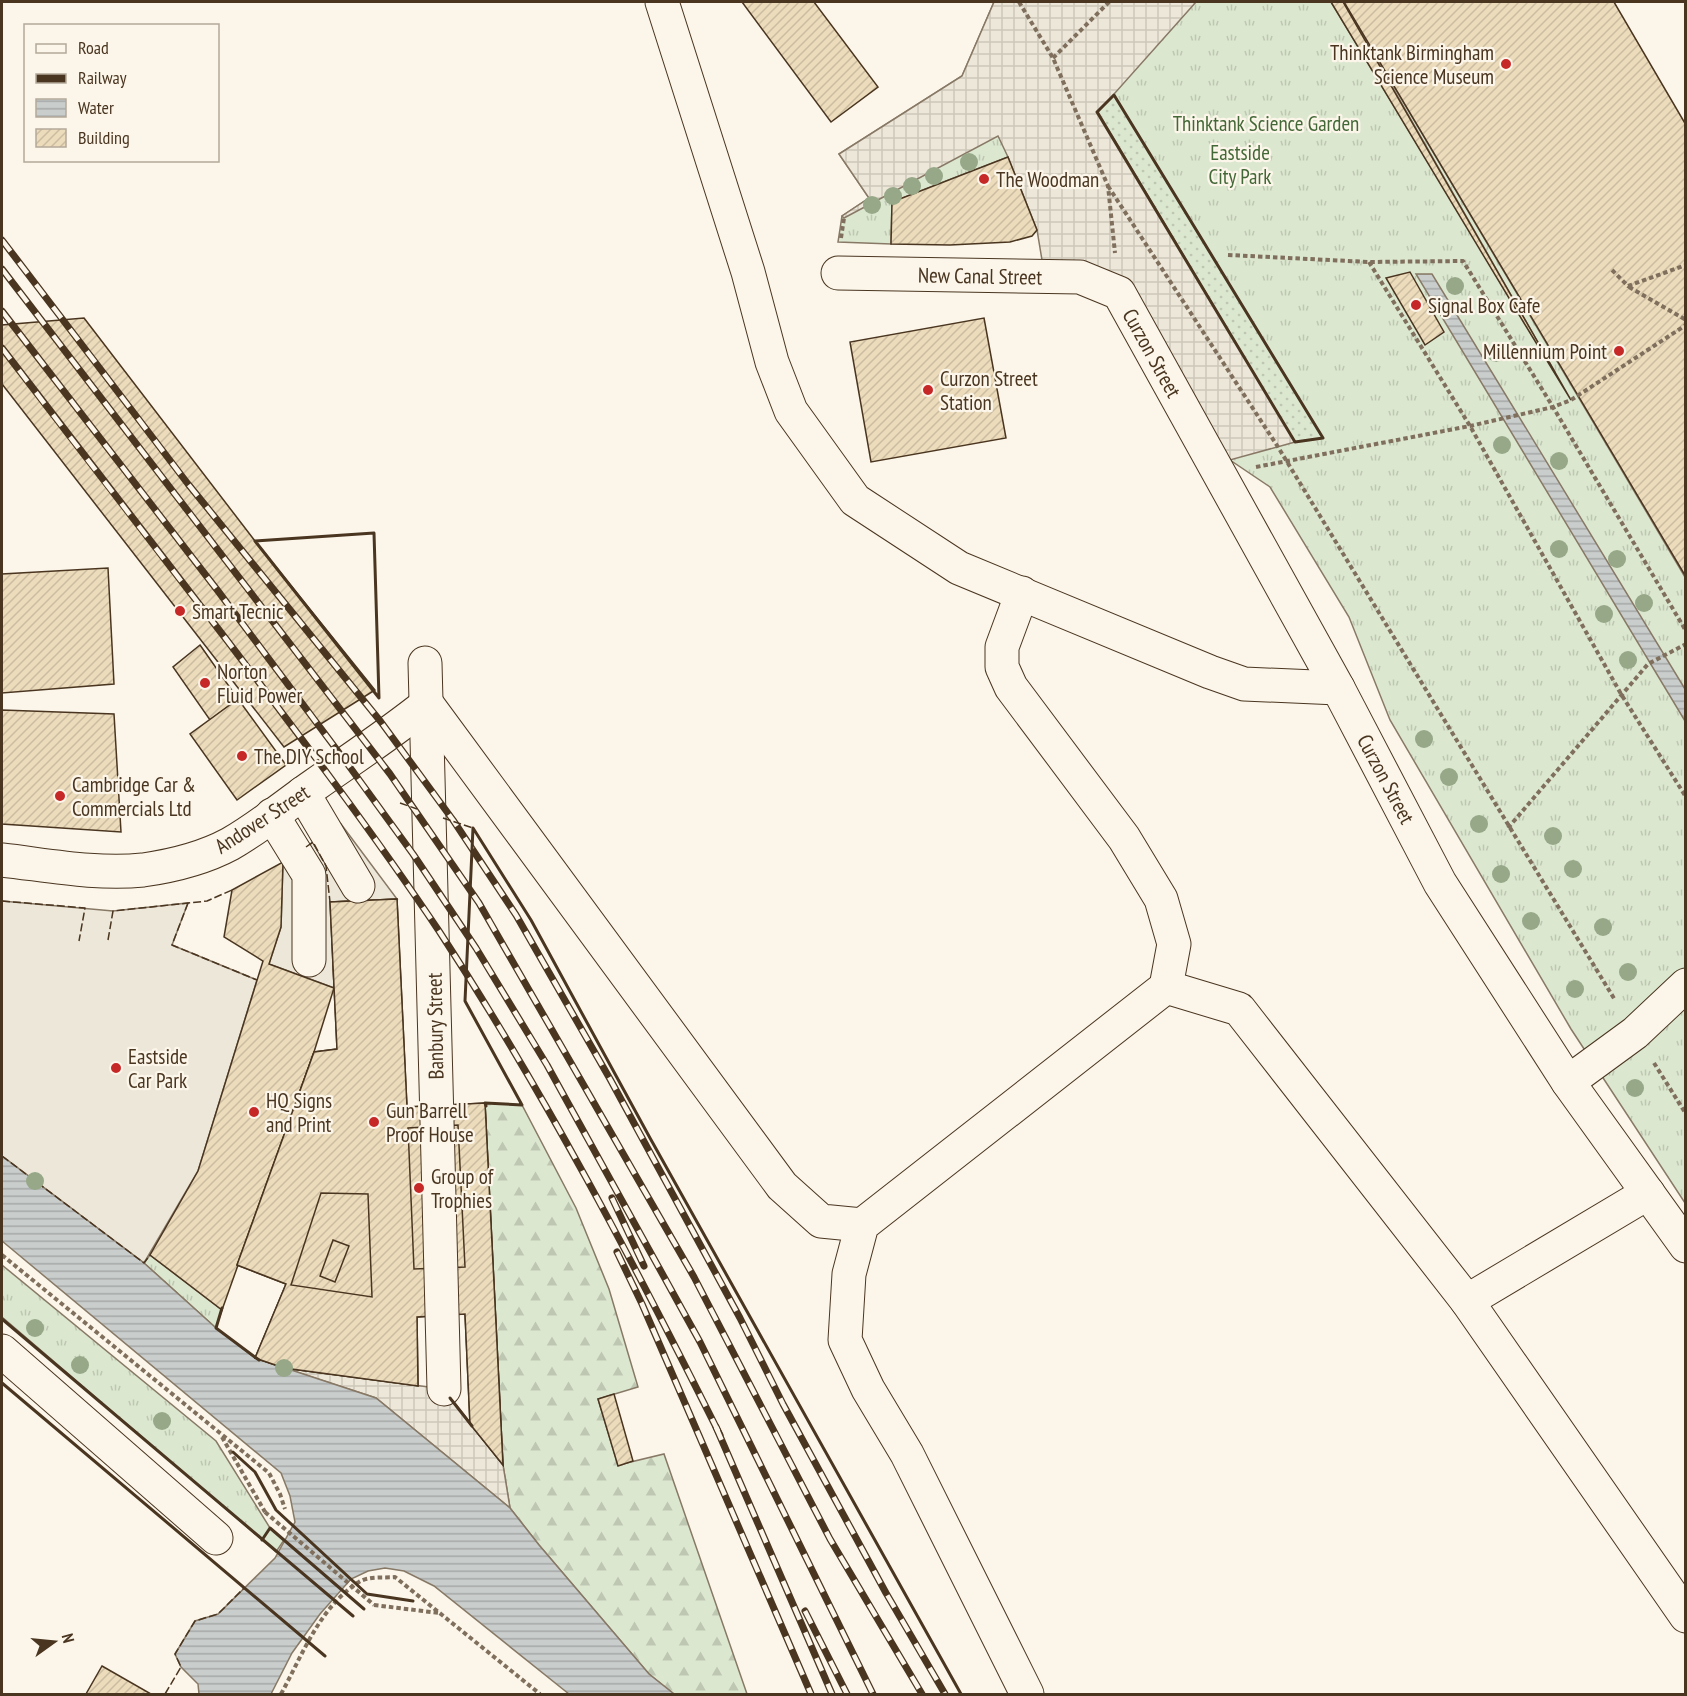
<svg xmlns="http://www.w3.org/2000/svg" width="1687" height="1696" font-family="'PT Sans Narrow',sans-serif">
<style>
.grass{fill:url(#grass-tufts);stroke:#887966;stroke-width:1.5}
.forest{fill:url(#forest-firs);stroke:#887966;stroke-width:1.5}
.garden{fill:url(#garden-dots);stroke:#887966;stroke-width:1.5}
.parking{fill:#ede7d9;stroke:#887966;stroke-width:1.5}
.plaza{fill:url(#plaza-grid);stroke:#887966;stroke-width:1.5}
.water{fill:url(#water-rules);stroke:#887966;stroke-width:1.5}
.building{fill:url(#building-hatch);stroke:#4a3520;stroke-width:1.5;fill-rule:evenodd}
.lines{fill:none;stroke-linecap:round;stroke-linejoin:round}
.minor-casing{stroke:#4a3520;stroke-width:35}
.path{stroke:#7f6f5c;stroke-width:4;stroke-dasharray:4.5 3;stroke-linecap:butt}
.minor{stroke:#fbf6e9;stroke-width:33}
.rail-casing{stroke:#4a3520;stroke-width:7}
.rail{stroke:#fbf6e9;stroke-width:4.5;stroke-dasharray:14;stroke-linecap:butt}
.path-bridge{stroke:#7f6f5c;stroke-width:4;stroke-dasharray:4.5 3;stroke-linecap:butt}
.fence{stroke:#4a3520;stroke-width:1.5;stroke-dasharray:8 3;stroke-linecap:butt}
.wall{stroke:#4a3520;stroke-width:3}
.tree{fill:#96a887}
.poi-dot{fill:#c62828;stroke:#fbf6e9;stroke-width:2}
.labels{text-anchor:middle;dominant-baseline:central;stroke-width:4.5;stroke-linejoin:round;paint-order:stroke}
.poi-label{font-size:21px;fill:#4a3520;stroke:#fbf6e9;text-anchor:start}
.park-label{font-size:21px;fill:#436837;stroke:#fbf6e9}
.street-label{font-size:21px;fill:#4a3520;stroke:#fbf6e9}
</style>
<defs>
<pattern id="grass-tufts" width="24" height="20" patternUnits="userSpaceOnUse" patternTransform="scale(1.5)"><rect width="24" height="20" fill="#dce7d0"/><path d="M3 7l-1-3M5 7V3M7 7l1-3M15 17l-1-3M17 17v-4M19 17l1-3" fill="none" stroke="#bec7b2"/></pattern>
<pattern id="forest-firs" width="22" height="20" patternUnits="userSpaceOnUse" patternTransform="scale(1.5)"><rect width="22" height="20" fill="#dce7d0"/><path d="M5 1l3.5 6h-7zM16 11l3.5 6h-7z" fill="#bec7b2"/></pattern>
<pattern id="garden-dots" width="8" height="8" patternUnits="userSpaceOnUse" patternTransform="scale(1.5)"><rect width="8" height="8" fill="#dce7d0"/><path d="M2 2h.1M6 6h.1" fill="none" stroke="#bec7b2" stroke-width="1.8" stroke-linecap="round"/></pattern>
<pattern id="plaza-grid" width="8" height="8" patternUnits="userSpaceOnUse" patternTransform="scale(1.5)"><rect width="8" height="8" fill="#ede7d9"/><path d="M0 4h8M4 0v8" fill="none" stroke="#cdc7ba"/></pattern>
<pattern id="water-rules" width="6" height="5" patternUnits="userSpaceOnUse" patternTransform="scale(1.5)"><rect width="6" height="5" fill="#c9cecd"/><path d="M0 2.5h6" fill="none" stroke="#a5a8a6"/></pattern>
<pattern id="building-hatch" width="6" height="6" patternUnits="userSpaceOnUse" patternTransform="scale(1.5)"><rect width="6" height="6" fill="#ecdcbc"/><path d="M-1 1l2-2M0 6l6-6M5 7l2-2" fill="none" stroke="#ccbda1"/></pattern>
</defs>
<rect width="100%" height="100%" fill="#fbf6e9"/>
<g class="grass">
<polygon points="994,2 1331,2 1555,372 1344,2 1685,577 1685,1203 1571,1029 1390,720 1349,617 1270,487 1230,460 1124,278 1037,230 1008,157 892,202 891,244 838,242 842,216 869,198 839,154 962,76"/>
<polygon points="150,1255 222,1310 216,1328 144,1263"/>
<polygon points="2,1265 216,1441 270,1528 284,1540 276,1552 2,1317"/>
</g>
<polygon class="forest" points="485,1103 522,1105 576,1208 609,1289 638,1387 598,1399 618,1465 664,1454 747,1694 674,1694 649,1674 539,1545 510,1508 503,1465"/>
<polygon class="garden" points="1114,95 1323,438 1295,442 1097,112"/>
<g class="parking">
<polygon points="341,824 397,899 331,902 334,988 269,964 281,927 283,862"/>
<polygon points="2,901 113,911 188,903 172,945 257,980 198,1171 144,1263 2,1156"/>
</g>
<g class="plaza">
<polygon points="994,2 1196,2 1098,112 1295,442 1230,460 1119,293 1045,278 1037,230 1008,157 998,136 844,218 842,216 869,198 839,154 962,76"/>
<polygon points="284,1368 444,1389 503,1465 510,1508 376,1398"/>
</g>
<g class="water">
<polygon points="1416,274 1432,274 1685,689 1685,721"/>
<polygon points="2,1156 144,1263 216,1328 255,1358 376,1398 510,1508 539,1545 649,1674 674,1694 569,1694 434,1586 404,1571 385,1568 368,1571 351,1579 320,1614 292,1653 271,1694 199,1694 198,1684 181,1667 175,1654 195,1621 218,1614 275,1558 295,1522 290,1496 281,1473 2,1241"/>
</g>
<g class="building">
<polygon points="742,2 814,2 878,87 831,122"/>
<polygon points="1331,2 1343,2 1571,400 1524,323"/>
<polygon points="1344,2 1614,2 1686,125 1686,577"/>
<polygon points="1008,157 1037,230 1032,236 1010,242 950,245 891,244 892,202"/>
<polygon points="1410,272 1444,332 1425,345 1386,278"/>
<polygon points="84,318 255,541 375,690 284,747 2,384 2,325"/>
<polygon points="984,318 1006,438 871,462 850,342"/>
<polygon points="108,568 114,684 2,693 2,574"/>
<polygon points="200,645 238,699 210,720 173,667"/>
<polygon points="238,699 286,765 237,800 190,734"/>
<polygon points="2,710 114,714 121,832 2,824"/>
<polygon points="283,862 281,927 269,964 334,988 314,1052 222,1310 150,1255 198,1171 263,961 224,937 232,890"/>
<path d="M397,899l10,208 78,-4 18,362 -33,-41 -5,-110 -48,3 1,69 -134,-18 -29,-10 31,-74 -49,-19 77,-213 23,-3 -7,-147zM458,1125l7,142 -51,2 -6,-141zM321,1193l47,1 4,103 -81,-12z"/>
<polygon points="397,899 407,1107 485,1103 503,1465 470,1424 465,1314 417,1317 418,1386 284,1368 255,1358 286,1284 237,1265 314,1052 337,1049 330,902"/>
<polygon points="458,1125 465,1267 414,1269 408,1128"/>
<polygon points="321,1193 368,1194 372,1297 291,1285"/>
<polygon points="333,1240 349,1246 335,1282 320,1276"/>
<polygon points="614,1394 633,1461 618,1466 598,1399"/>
<polygon points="102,1666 151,1694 86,1694"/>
</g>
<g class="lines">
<g class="minor-casing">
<g id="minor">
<polyline points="662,2 748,272 772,362 791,411 855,500 959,568 1210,672 1244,684 1338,688"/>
<polyline points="838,273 1080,277 1119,293 1338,688 1440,883 1568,1082 1686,1246"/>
<polyline points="1022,593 1002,647 1002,667 1011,687 1124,838 1161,899 1174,944 1166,987 862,1225 849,1274 845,1340 868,1389 907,1454 1027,1694"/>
<polyline points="425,663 444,1389"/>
<polyline points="303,793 358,886"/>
<polyline points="272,815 309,875 309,960"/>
<path d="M2,860c45,5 95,15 141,10 28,-4 61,-12 87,-26 30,-17 57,-40 86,-60 37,-26 75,-51 111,-80l355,482 39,35 41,4"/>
<polyline points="1166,987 1239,1009 1467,1301 1686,1616"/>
<polyline points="1568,1082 1635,1033 1686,985"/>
<polyline points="1467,1301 1648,1193"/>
<polyline points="2,1351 216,1538"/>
</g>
</g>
<g class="path">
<polyline points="1019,2 1053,58 1108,186 1115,253"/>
<polyline points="1053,58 1109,2"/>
<polyline points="1108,186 1278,447 1615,1000"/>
<polyline points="841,238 844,218"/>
<polyline points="1228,255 1369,262 1463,261 1553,407 1686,631"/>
<polyline points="1369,262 1470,426 1621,694 1686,797"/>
<polyline points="1612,270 1628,286 1686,265"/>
<polyline points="1629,287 1686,320"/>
<polyline points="1256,467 1470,426 1553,407 1571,400 1686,325"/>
<polyline points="1508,828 1648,664 1686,644"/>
<polyline points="1654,1063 1686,1114"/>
<polyline points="2,1255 269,1473 280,1494 285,1509"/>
<polyline points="222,1437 265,1512"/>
<polyline points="374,1605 439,1613"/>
<path d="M281,1694c21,-38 39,-88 78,-112 9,-6 26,-4 36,-5l145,117"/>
</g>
<use href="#minor" class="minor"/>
<g class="rail-casing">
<g id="rail">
<polyline points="2,240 188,484 381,722 453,820 516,915 610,1079 740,1318 783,1404 886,1593 945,1694"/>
<polyline points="2,269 390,774 479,903 694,1277 830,1539 922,1694"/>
<polyline points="2,311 218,591 349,766 413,854 476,948 547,1065 700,1342 873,1694"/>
<path d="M2,348c74,97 149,194 224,291 73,96 146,192 213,292 105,161 195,332 281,504"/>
<polyline points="612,1198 644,1266"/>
<polyline points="617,1252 642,1304 811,1694"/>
<polyline points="716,1427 832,1694"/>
<polyline points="805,1611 847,1694"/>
</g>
</g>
<use href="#rail" class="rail"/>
<polyline class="path-bridge" points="265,1512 374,1605"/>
<g class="fence">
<polyline points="400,803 417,809"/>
<polyline points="443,818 473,828"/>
<polyline points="306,847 313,842 326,866 330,902"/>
<polyline points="2,901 85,908 79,941"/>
<polyline points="188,903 172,945 257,980"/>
<polyline points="108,940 113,911 207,901 232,890"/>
<polyline points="2,1156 144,1263 150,1255"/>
<polyline points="165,1694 181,1667 175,1654 195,1621 218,1614 244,1588"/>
</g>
<g class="wall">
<polygon points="1114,95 1323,438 1295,442 1097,112"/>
<polygon points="374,533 379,698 255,541"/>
<polyline points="486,1106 485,1103 522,1105 465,1001 473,828 531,920 650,1138 961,1694"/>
<polyline points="222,1308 216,1328 259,1360"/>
<polyline points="2,1319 353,1616"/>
<polyline points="2,1383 325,1656"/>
<polyline points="450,1398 472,1426"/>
<polyline points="233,1452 255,1472 276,1510 367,1594 413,1601"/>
<polyline points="262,1540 270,1528 364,1609"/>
</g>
</g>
<g class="tree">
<circle cx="969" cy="162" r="9"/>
<circle cx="934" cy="176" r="9"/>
<circle cx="912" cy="186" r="9"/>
<circle cx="893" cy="196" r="9"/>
<circle cx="872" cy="205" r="9"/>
<circle cx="1455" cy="286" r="9"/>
<circle cx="1496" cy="353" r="9"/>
<circle cx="1502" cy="445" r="9"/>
<circle cx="1559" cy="461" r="9"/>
<circle cx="1559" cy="549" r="9"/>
<circle cx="1617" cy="559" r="9"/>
<circle cx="1644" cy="603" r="9"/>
<circle cx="1604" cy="614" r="9"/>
<circle cx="1628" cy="660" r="9"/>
<circle cx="1424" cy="739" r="9"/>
<circle cx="1449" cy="777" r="9"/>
<circle cx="1479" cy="824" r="9"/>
<circle cx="1553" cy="836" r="9"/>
<circle cx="1573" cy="869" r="9"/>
<circle cx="1501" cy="874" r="9"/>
<circle cx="1531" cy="921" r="9"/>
<circle cx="1603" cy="927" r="9"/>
<circle cx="1628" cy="972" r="9"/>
<circle cx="1575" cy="989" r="9"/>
<circle cx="1635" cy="1088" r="9"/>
<circle cx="35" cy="1181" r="9"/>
<circle cx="35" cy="1328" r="9"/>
<circle cx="80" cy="1365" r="9"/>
<circle cx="284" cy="1368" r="9"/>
<circle cx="162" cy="1421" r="9"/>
</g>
<g class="poi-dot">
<circle cx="1506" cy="64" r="6"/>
<circle cx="984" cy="179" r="6"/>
<circle cx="1416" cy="305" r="6"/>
<circle cx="1619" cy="351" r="6"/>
<circle cx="928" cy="390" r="6"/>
<circle cx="180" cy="611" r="6"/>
<circle cx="205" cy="683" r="6"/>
<circle cx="242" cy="756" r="6"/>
<circle cx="60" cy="796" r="6"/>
<circle cx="116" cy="1068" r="6"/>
<circle cx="254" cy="1112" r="6"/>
<circle cx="374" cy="1122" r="6"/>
<circle cx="419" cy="1188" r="6"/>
</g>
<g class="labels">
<g class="poi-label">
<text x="1494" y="52" text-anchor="end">Thinktank Birmingham<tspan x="1494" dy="24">Science Museum</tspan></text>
<text x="996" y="179">The Woodman</text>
<text x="1428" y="305">Signal Box Cafe</text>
<text x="1607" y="351" text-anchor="end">Millennium Point</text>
<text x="940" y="378">Curzon Street<tspan x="940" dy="24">Station</tspan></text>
<text x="192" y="611">Smart Tecnic</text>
<text x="217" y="671">Norton<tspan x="217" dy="24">Fluid Power</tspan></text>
<text x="254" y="756">The DIY School</text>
<text x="72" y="784">Cambridge Car &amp;<tspan x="72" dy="24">Commercials Ltd</tspan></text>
<text x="128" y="1056">Eastside<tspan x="128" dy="24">Car Park</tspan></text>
<text x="266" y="1100">HQ Signs<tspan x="266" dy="24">and Print</tspan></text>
<text x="386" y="1110">Gun Barrell<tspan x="386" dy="24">Proof House</tspan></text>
<text x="431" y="1176">Group of<tspan x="431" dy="24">Trophies</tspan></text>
</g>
<g class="park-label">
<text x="1266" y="123">Thinktank Science Garden</text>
<text x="1240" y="152">Eastside<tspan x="1240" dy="24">City Park</tspan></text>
</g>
<g class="street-label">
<text transform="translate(980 276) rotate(1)">New Canal Street</text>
<text transform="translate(1152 353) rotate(61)">Curzon Street</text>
<text transform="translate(1386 779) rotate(62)">Curzon Street</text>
<text transform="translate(262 819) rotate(-33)">Andover Street</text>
<text transform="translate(435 1026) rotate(-91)">Banbury Street</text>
</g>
</g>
<rect width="1687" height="1696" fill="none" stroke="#4a3520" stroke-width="6"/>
<rect x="24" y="24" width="195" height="138" fill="#fbf6e9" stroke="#b4a999" stroke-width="1.5"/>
<rect x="36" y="44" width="30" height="9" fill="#fbf6e9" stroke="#b4a999" stroke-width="1.5"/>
<text x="78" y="54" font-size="18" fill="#4a3520">Road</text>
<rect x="36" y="74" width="30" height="9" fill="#4a3520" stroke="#b4a999" stroke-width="1.5"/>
<text x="78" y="84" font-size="18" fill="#4a3520">Railway</text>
<rect x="36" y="99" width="30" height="18" fill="url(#water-rules)" stroke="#b4a999" stroke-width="1.5"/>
<text x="78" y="114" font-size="18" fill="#4a3520">Water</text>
<rect x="36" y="129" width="30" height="18" fill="url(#building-hatch)" stroke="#b4a999" stroke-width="1.5"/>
<text x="78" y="144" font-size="18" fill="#4a3520">Building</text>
<g transform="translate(54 1642) rotate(75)" stroke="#fbf6e9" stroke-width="4.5" paint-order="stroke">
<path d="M0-4.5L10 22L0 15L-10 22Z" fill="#4a3520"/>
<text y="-9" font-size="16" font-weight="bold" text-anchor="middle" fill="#4a3520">N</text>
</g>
</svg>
